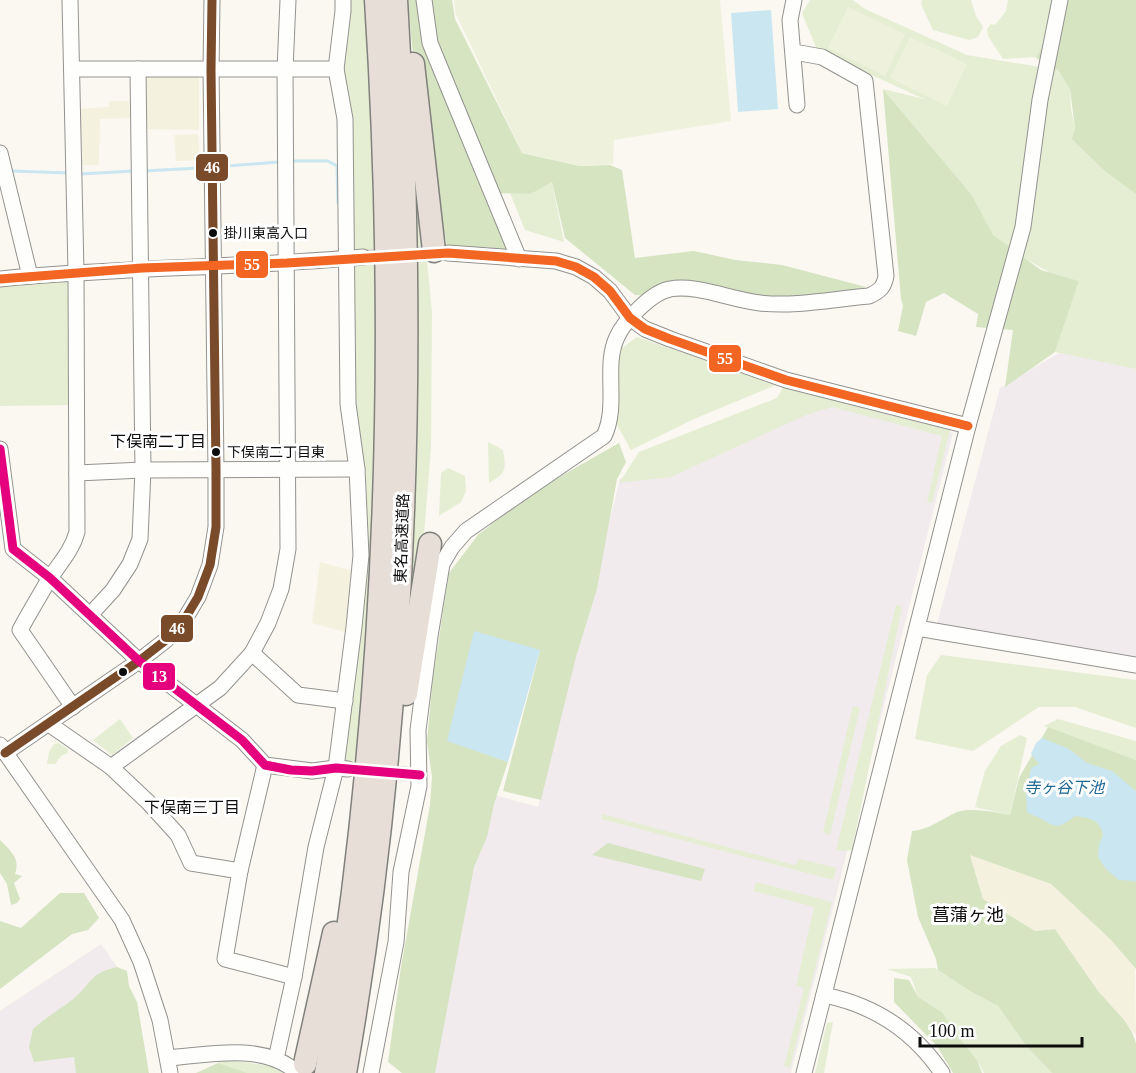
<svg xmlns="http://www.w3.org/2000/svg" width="1136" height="1073" font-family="'Times New Roman','Noto Sans JP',serif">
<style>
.industrial{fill:#f1ebee}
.farmland{fill:#f5f1df}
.green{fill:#e5eed3}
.forest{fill:#d6e4c2}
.pitch{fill:#eef2dc}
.water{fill:#cae6f1}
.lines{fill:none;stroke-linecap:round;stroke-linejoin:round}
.stream{stroke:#cae6f1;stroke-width:3}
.minor-tunnel{stroke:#d6d5cf;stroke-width:15;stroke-dasharray:15 8;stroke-linecap:butt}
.minor-casing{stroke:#93928f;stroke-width:17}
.highway-casing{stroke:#80807c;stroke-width:25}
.minor{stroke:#fefefd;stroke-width:15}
.highway{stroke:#e7ded7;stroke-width:22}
.bus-1-casing{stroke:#fff;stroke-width:14}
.bus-2-casing{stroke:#fff;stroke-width:14}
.bus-3-casing{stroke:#fff;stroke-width:14}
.bus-1{stroke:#7a4b2a;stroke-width:9}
.bus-2{stroke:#f26522;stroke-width:9}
.bus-3{stroke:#e5007d;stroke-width:9}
.bus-dot{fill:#0c0c0c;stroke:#fff;stroke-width:2}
.labels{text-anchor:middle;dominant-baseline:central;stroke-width:6;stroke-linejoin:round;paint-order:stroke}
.bus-label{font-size:14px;fill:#0c0c0c;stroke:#fff;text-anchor:start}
.street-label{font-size:15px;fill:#0c0c0c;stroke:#fff}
.neighbourhood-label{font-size:16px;fill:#0c0c0c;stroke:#fff}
.water-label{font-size:16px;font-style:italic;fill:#206994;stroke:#fff}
.quarter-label{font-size:18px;fill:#0c0c0c;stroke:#fff}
.line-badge{stroke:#fff;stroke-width:2}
.badge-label{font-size:16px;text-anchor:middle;font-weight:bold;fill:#fff}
</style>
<rect width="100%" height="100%" fill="#faf8f1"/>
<g class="industrial">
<polygon points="1059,353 1136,366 1136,659 937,624 1000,388"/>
<polygon points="825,402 953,433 791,1073 427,1073 462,786 538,807 620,479"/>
<polygon points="101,944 117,967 140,1047 144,1073 0,1073 0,1011"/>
</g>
<g class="farmland">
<polygon points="144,76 199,77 199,130 144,129"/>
<polygon points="110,101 129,101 130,118 100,119 99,165 79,165 78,109 109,107"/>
<polygon points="198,134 200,160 176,161 174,135"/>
<polygon points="320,562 356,572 348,633 312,623"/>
<polygon points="970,854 1051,884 1110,939 1135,968 1136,1035 1098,991 1055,929 1035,931 983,899"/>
</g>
<g class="green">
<polygon points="347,0 368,0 379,262 377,487 357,765 341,764 367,567 366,469 349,401 341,69"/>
<polygon points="810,0 853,0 865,9 967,55 1058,70 1070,89 1071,109 1075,128 1136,187 1136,369 1055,352 1079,281 1051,273 991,240 971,194 883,89 924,99 817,50 802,13"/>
<polygon points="922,0 971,0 976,16 983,27 978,37 969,40 933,30 921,4"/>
<polygon points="1008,0 1058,0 1043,46 1036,57 1003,59 988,36 987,29 991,24 995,25 1006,11"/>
<polygon points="416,151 432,312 431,448 423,547 406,634"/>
<polygon points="552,182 564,242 525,230 510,193 531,194"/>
<polygon points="64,276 69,282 69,405 0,406 0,284"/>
<polygon points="637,337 776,385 696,418 631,450 617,425 619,350"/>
<polygon points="784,386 951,426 932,503 927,502 942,436 832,407 806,415 671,477 619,483 639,452 777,398"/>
<path d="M488,442l15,8c3,19 4,23 -14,33z"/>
<polygon points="448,468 465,476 466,491 461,502 439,516 441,473"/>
<polygon points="896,605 902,607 852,850 842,851 836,850"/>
<polygon points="941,655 1136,680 1136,728 1075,707 1039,707 973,751 915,739 927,675"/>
<polygon points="853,706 860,708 830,835 823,832"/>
<polygon points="120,719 133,738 112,755 93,740"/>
<polygon points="1058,719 1136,741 1136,760 1044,726"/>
<polygon points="1020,735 1027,738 1010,815 975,807 985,771 1001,746"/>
<polygon points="59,743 68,749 68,753 61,756 55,764 47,764 49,752 54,744"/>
<polygon points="602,814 795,865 800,859 837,868 833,880 601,819"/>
<polygon points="756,882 832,902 790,1068 784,1066 804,988 796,986 814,907 753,891"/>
<polygon points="935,968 968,990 998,1006 1027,1047 1052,1073 984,1073 977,1060 962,1041 942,1012 918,997 911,977 887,969"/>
<polygon points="833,1022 824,1073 815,1073 827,1023"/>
<polygon points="218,1060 228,1060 289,1068 286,1073 220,1073"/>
</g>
<g class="forest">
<polygon points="408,0 421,0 509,252 448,253 412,45"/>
<polygon points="425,0 452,0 455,19 522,153 580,166 610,165 622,170 635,258 694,251 735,260 782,265 866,287 802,302 635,295 565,238 552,182 531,194 496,193 430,43"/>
<polygon points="1066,0 1136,0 1136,194 1105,171 1072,139 1075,128 1070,89 1058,70 1046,67 1036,57 1043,46 1050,27"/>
<polygon points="883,89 971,194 993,235 1041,270 1079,281 1055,352 1005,387 1013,330 976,327 978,314 944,293 926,302 916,336 898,331 903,306 901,299"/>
<polygon points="619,443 626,462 617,479 597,589 576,657 541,800 503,791 540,650 447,740 508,762 494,804 487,837 474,867 435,1073 402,1073 388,1062 401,967 430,805 432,777 427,741 433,677 449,573 478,535 528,495"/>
<path d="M1048,727l88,33v209l-26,-30 -59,-55 -81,-29 13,44 52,32 20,-2 43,62 26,29 8,12 4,11v30h-84l-25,-26 -29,-41 -30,-16 -33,-22 3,2 -2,-11 -18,-42 -11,-57 5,-29c16,-1 30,-12 45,-19 12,-5 39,0 53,3l9,-37z"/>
<path d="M0,840c10,10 21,19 15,34l7,2 -8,7 6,16 -3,4 -6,2 -4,-21 -7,-11z"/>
<polygon points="608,843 705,869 701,881 592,855"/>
<polygon points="60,893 84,893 99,918 88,930 72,934 0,989 0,921 21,928"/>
<path d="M117,967l10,4 2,15 8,16 12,71h-73l-2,-16 -40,5 -5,-15 4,-18c12,-11 26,-19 39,-29 20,-16 17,-27 45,-33z"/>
<polygon points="894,978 909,980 918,997 942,1012 962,1041 977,1060 982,1073 953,1073 937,1046 894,1002"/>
<polygon points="218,1063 247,1073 196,1073"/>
</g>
<g class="pitch">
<polygon points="454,0 720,0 731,121 614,140 613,164 580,166 522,153 455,12"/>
<polygon points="848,7 905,34 885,76 828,48"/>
<polygon points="910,37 967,64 947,106 890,78"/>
</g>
<g class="water">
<polygon points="771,10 778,109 738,112 731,13"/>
<polygon points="474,631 540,650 508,762 447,741"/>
<path d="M1042,738l27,11 18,14 25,8 24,20v90l-17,-1 -13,-11 -8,-12 1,-12 4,-10c-3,-16 -13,-17 -28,-19 -13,9 -16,14 -30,5 -5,-4 -12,-5 -18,-9l-1,-19 5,-25 8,-4 -8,-10 5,-11z"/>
</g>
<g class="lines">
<g class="stream">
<polyline points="289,161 328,161 337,166 338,203"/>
<polyline points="227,166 279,162"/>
<polyline points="11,171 70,173"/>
<polyline points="143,171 200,168"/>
<polyline points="80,174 133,171"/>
</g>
<g class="minor-tunnel">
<polyline points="363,257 444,253"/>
<polyline points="377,771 407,774"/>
</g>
<g class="minor-casing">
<g id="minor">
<path d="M70,0l6,272 1,260c-5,19 -18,32 -29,49 -9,16 -19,32 -28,49l53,77"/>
<polyline points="424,0 430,43 519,259"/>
<polyline points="794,0 790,20 797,105"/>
<polyline points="72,69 336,69 345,119 348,404 357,469 361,555 354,627 336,768 316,847 294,977 276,1059"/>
<polyline points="336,69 343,11 343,0"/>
<polyline points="0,153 30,276"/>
<polyline points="448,253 556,261 576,267 594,277 610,291 630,318 645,329 670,339 786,380 968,426"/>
<path d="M0,279c121,-12 242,-11 363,-22"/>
<polyline points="0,449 13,549 50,578 139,661 242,740 265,765 312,771 336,768 348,769"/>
<polyline points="77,473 143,470 357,469"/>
<polyline points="90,615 113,590 130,564 140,539 143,470 138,69"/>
<polyline points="917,628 1136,665"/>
<polyline points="252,653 298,695 345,701"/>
<polyline points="49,724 111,767 148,802 178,835 191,863 240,871"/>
<polyline points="0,745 122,920 141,962 160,1020 170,1073"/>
<polyline points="5,753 139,661 166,640 183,622 198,597 210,565 216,527 216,470 211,70 212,0"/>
<polyline points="265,765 240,871 225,959 294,977"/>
<polyline points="111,767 220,688 252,653 268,623 281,589 288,549 285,70 288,0"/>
<path d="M824,995c50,10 89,35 118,78"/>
<path d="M168,1058c40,-3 90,-15 125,11"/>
<path d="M371,1073l25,-131 5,-70 18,-86 -1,-56 12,-94 12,-72 10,-17 14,-16 138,-95c15,-31 -1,-70 13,-99 7,-16 35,-45 53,-48 26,-5 62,11 90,14 35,4 73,-4 109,-7 11,-5 15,-9 17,-20l-21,-195 -43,-24 -28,-5"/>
<polyline points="804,1073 968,426 1023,227 1040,100 1060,0"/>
</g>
</g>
<g class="highway-casing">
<g id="highway">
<polyline points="413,64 434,251"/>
<polyline points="406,694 430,544"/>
<polyline points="305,1064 334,933"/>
<path d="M326,1073c61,-354 73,-715 50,-1073"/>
<path d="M345,1073c62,-354 73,-715 51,-1073"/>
</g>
</g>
<use href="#minor" class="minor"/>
<use href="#highway" class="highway"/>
<g class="bus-1-casing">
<polyline id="bus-1" points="5,753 139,661 166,640 183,622 198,597 210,565 216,527 216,470 211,70 212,0"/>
</g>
<g class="bus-2-casing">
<polyline id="bus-2" points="0,279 142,268 287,263 448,253 556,261 576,267 594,277 610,291 630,318 645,329 670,339 786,380 968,426"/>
</g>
<g class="bus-3-casing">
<polyline id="bus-3" points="0,449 13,549 50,578 139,661 242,740 265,765 291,770 312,771 336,768 420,775"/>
</g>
<use href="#bus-1" class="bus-1"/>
<use href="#bus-2" class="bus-2"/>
<use href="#bus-3" class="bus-3"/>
</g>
<g class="bus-dot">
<circle cx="213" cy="233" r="5"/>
<circle cx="216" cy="452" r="5"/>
<circle cx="123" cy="672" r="5"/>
</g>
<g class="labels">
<g class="bus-label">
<text x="224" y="233">掛川東高入口</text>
<text x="227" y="452">下俣南二丁目東</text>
</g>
<g class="street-label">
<text transform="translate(402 538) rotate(-88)">東名高速道路</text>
</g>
<g class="neighbourhood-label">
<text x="158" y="441">下俣南二丁目</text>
<text x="192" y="807">下俣南三丁目</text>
</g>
<g class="water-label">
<text x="1064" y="787">寺ヶ谷下池</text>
</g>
<g class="quarter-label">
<text x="968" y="915">菖蒲ヶ池</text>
</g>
</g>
<g class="line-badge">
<rect x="195" y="153" width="34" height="29" rx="6" fill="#7a4b2a"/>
<rect x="235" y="250" width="34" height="29" rx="6" fill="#f26522"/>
<rect x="708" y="344" width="34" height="29" rx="6" fill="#f26522"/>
<rect x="160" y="614" width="34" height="29" rx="6" fill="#7a4b2a"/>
<rect x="142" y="662" width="34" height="29" rx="6" fill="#e5007d"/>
</g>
<g class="badge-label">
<text x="212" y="173">46</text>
<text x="252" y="270">55</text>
<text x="725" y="364">55</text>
<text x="177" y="634">46</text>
<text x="159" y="682">13</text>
</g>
<path d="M920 1037v9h162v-9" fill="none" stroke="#0c0c0c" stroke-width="3"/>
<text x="929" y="1037" font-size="18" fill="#0c0c0c" stroke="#ffffff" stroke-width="4.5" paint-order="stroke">100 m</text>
</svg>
